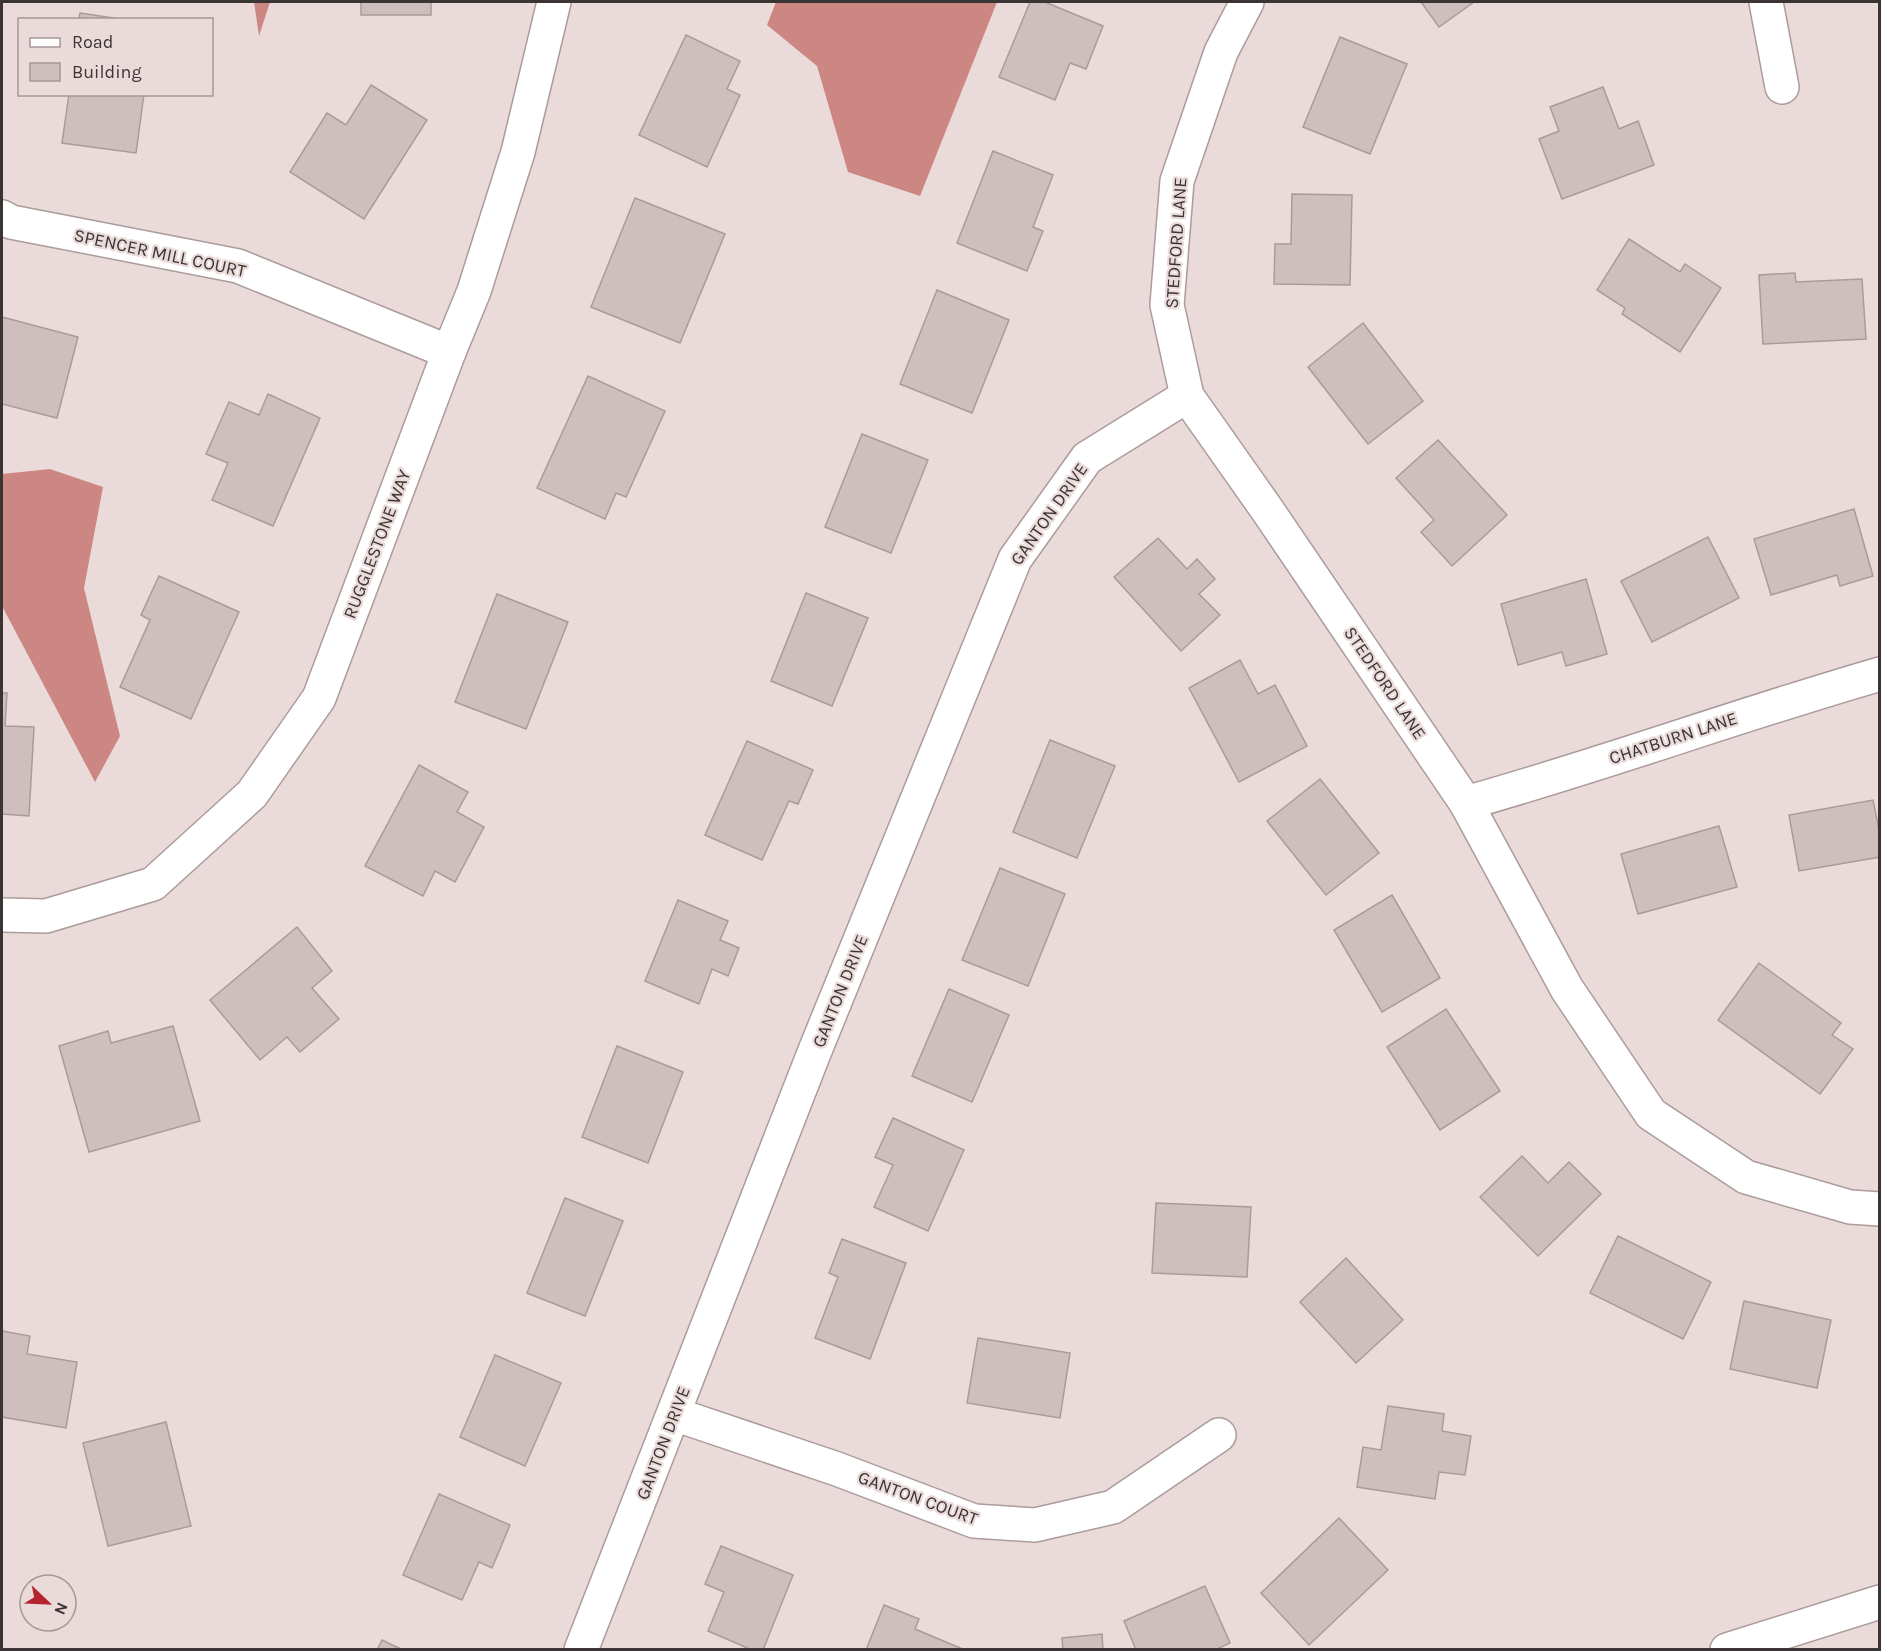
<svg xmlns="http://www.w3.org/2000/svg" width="1881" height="1651" font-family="Karla,sans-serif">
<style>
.forest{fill:#cd8782}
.building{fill:#cebfbe;stroke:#a99b9a;stroke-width:1.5}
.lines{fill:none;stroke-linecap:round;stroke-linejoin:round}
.street-casing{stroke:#ab9c9b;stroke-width:36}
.secondary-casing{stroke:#ab9c9b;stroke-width:36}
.street{stroke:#fff;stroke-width:33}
.secondary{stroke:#fff;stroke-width:33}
.labels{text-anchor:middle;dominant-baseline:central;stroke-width:4.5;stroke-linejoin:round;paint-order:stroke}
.street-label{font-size:18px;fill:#3a3433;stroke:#eadbda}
</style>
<rect width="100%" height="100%" fill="#eadbda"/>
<g class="forest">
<polygon points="254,2 270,2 259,36"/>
<polygon points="776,2 997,2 920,196 848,172 817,66 767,25"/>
<polygon points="50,469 103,487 84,588 120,736 95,782 2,606 2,474"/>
</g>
<g class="building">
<rect x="361" y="2" width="70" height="13"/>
<polygon points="1030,2 1045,2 1103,26 1086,69 1070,63 1055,100 999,77"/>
<polygon points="1421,2 1474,2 1439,27"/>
<polygon points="80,13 127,20 79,20"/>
<polygon points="686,35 740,61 727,89 740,95 707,167 639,135"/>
<polygon points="1340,37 1407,64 1370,154 1303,127"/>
<polygon points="371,85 427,120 364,219 290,172 327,113 346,125"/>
<polygon points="1603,87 1619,129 1638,121 1654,165 1562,199 1539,139 1559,131 1550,107"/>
<polygon points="69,94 144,94 136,153 62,143"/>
<polygon points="993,151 1053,175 1033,227 1043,231 1027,271 957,243"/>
<polygon points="1292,194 1352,195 1350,285 1274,284 1275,244 1291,244"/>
<polygon points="635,198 725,234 680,343 591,307"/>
<polygon points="1629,239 1680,272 1685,264 1721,288 1680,352 1622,314 1625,308 1597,290"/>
<polygon points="1795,273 1796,282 1862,279 1866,339 1763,344 1759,275"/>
<polygon points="937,290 1009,320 972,413 900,384"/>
<polygon points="2,317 78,337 57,418 2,404"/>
<polygon points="1363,323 1423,401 1368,444 1308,367"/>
<polygon points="588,376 665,411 626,497 616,493 605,519 537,488"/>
<polygon points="268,394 320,418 273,526 212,500 228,463 206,454 229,402 259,415"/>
<polygon points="862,434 928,460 891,553 825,527"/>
<polygon points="1438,440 1507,515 1452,566 1421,532 1434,520 1396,478"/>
<polygon points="1854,509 1873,576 1840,586 1837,575 1771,595 1754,539"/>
<polygon points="1708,537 1739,598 1652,642 1621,581"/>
<polygon points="1158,538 1187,569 1197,559 1215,579 1199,594 1220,615 1181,651 1114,577"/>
<polygon points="159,576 239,612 191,719 120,687 150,620 141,615"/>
<polygon points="1586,579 1607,654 1566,666 1562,652 1518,665 1501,604"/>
<polygon points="806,593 868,618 832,706 771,681"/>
<polygon points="497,594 568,622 526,729 455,702"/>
<polygon points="1240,660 1258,694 1275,685 1307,746 1239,782 1189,688"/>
<polygon points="2,693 7,693 5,726 34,727 29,816 2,814"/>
<polygon points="1050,740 1115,766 1077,858 1013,832"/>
<polygon points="747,741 813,770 798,804 789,801 762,860 705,835"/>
<polygon points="419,765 468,792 457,812 484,827 455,882 435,871 423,896 365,866"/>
<polygon points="1320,779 1379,853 1326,895 1267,821"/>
<polygon points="1873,800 1880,835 1880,857 1799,871 1789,815"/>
<polygon points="1719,826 1737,887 1638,914 1621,854"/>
<polygon points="1000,868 1065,894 1028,986 962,960"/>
<polygon points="1392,895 1440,978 1382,1012 1334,930"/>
<polygon points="678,900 728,921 720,940 739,948 728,976 712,969 699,1004 645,981"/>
<polygon points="297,927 332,971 312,988 339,1019 300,1052 287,1037 260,1060 210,1000"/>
<polygon points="1759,963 1841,1023 1832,1035 1853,1049 1820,1094 1718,1020"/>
<polygon points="949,989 1009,1015 972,1102 912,1076"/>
<polygon points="1446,1009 1500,1091 1440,1130 1387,1047"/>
<polygon points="173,1026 200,1121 89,1152 59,1046 108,1031 111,1043"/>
<polygon points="617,1046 683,1072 648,1163 582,1137"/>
<polygon points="893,1118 964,1150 928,1231 874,1207 893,1165 875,1157"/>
<polygon points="1522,1156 1548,1183 1569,1162 1601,1194 1538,1256 1480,1197"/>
<polygon points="565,1198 623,1221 585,1316 527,1293"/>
<polygon points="1156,1203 1251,1207 1247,1277 1152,1273"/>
<polygon points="1618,1236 1711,1282 1683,1339 1590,1293"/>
<polygon points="842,1239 906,1263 870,1359 815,1338 838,1277 829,1273"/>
<polygon points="1346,1258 1403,1320 1356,1363 1300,1302"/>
<polygon points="1744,1301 1831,1320 1817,1388 1730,1369"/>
<polygon points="2,1331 30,1336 27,1354 77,1362 66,1428 2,1417"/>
<polygon points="978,1338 1070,1353 1060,1418 967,1403"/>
<polygon points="495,1355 561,1383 525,1466 460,1437"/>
<polygon points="1388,1406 1444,1414 1442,1431 1471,1436 1465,1475 1439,1472 1435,1499 1357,1487 1363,1447 1381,1450"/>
<polygon points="166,1422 191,1526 108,1546 83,1443"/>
<polygon points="439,1494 510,1525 492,1568 479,1562 462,1600 403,1575"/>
<polygon points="1339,1518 1388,1570 1309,1645 1261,1593"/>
<polygon points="721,1546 793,1575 763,1650 752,1650 708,1631 724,1592 705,1584"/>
<polygon points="1205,1586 1230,1643 1215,1650 1136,1650 1124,1621"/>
<polygon points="884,1605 919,1619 915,1629 965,1650 866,1650"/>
<polygon points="1102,1634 1103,1650 1063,1650 1062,1638"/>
<polygon points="382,1640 403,1650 377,1650"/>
</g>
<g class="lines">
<g class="street-casing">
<g id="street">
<polyline points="1247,2 1221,52 1177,181 1167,305 1187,396 1268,511 1466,803 1567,989 1651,1114 1746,1177 1850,1207 1880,1209"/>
<polyline points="1766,2 1782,87"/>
<polyline points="2,217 11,222 238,266 449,352"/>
<path d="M1466,803c139,-39 275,-89 414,-129"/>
<polyline points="2,915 46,916 153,884 252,794 319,698 449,352 474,291 518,152 554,2"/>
<polyline points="674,1414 837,1469 974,1521 1035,1525 1113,1507 1219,1435"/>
<polyline points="581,1650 814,1053 1015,559 1087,458 1187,396"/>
</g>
</g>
<g class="secondary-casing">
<polyline id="secondary" points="1727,1650 1880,1602"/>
</g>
<use href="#street" class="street"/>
<use href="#secondary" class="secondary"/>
</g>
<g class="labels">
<g class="street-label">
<text transform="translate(1176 243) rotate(-86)">STEDFORD LANE</text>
<text transform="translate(160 253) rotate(12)">SPENCER MILL COURT</text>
<text transform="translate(1049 514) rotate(-55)">GANTON DRIVE</text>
<text transform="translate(377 544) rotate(-69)">RUGGLESTONE WAY</text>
<text transform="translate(1385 683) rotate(56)">STEDFORD LANE</text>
<text transform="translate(1673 738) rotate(-18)">CHATBURN LANE</text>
<text transform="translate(840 991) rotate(-68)">GANTON DRIVE</text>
<text transform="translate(663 1443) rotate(-69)">GANTON DRIVE</text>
<text transform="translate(918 1498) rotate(20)">GANTON COURT</text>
</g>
</g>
<rect width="1881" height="1651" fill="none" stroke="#3a3433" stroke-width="6"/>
<rect x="18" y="18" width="195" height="78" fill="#eadbda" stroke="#a49897" stroke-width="1.5"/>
<rect x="30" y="38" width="30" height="9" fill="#ffffff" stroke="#a49897" stroke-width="1.5"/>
<text x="72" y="48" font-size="18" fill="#3a3433">Road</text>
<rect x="30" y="63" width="30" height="18" fill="#cebfbe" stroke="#a49897" stroke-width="1.5"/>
<text x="72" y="78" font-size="18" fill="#3a3433">Building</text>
<g transform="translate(48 1603) rotate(113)"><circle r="28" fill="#eadbda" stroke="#a49897" stroke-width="1.5"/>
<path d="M0-4.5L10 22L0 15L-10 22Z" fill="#b5242e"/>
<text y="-9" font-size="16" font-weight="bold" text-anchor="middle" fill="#3a3433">N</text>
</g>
</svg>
